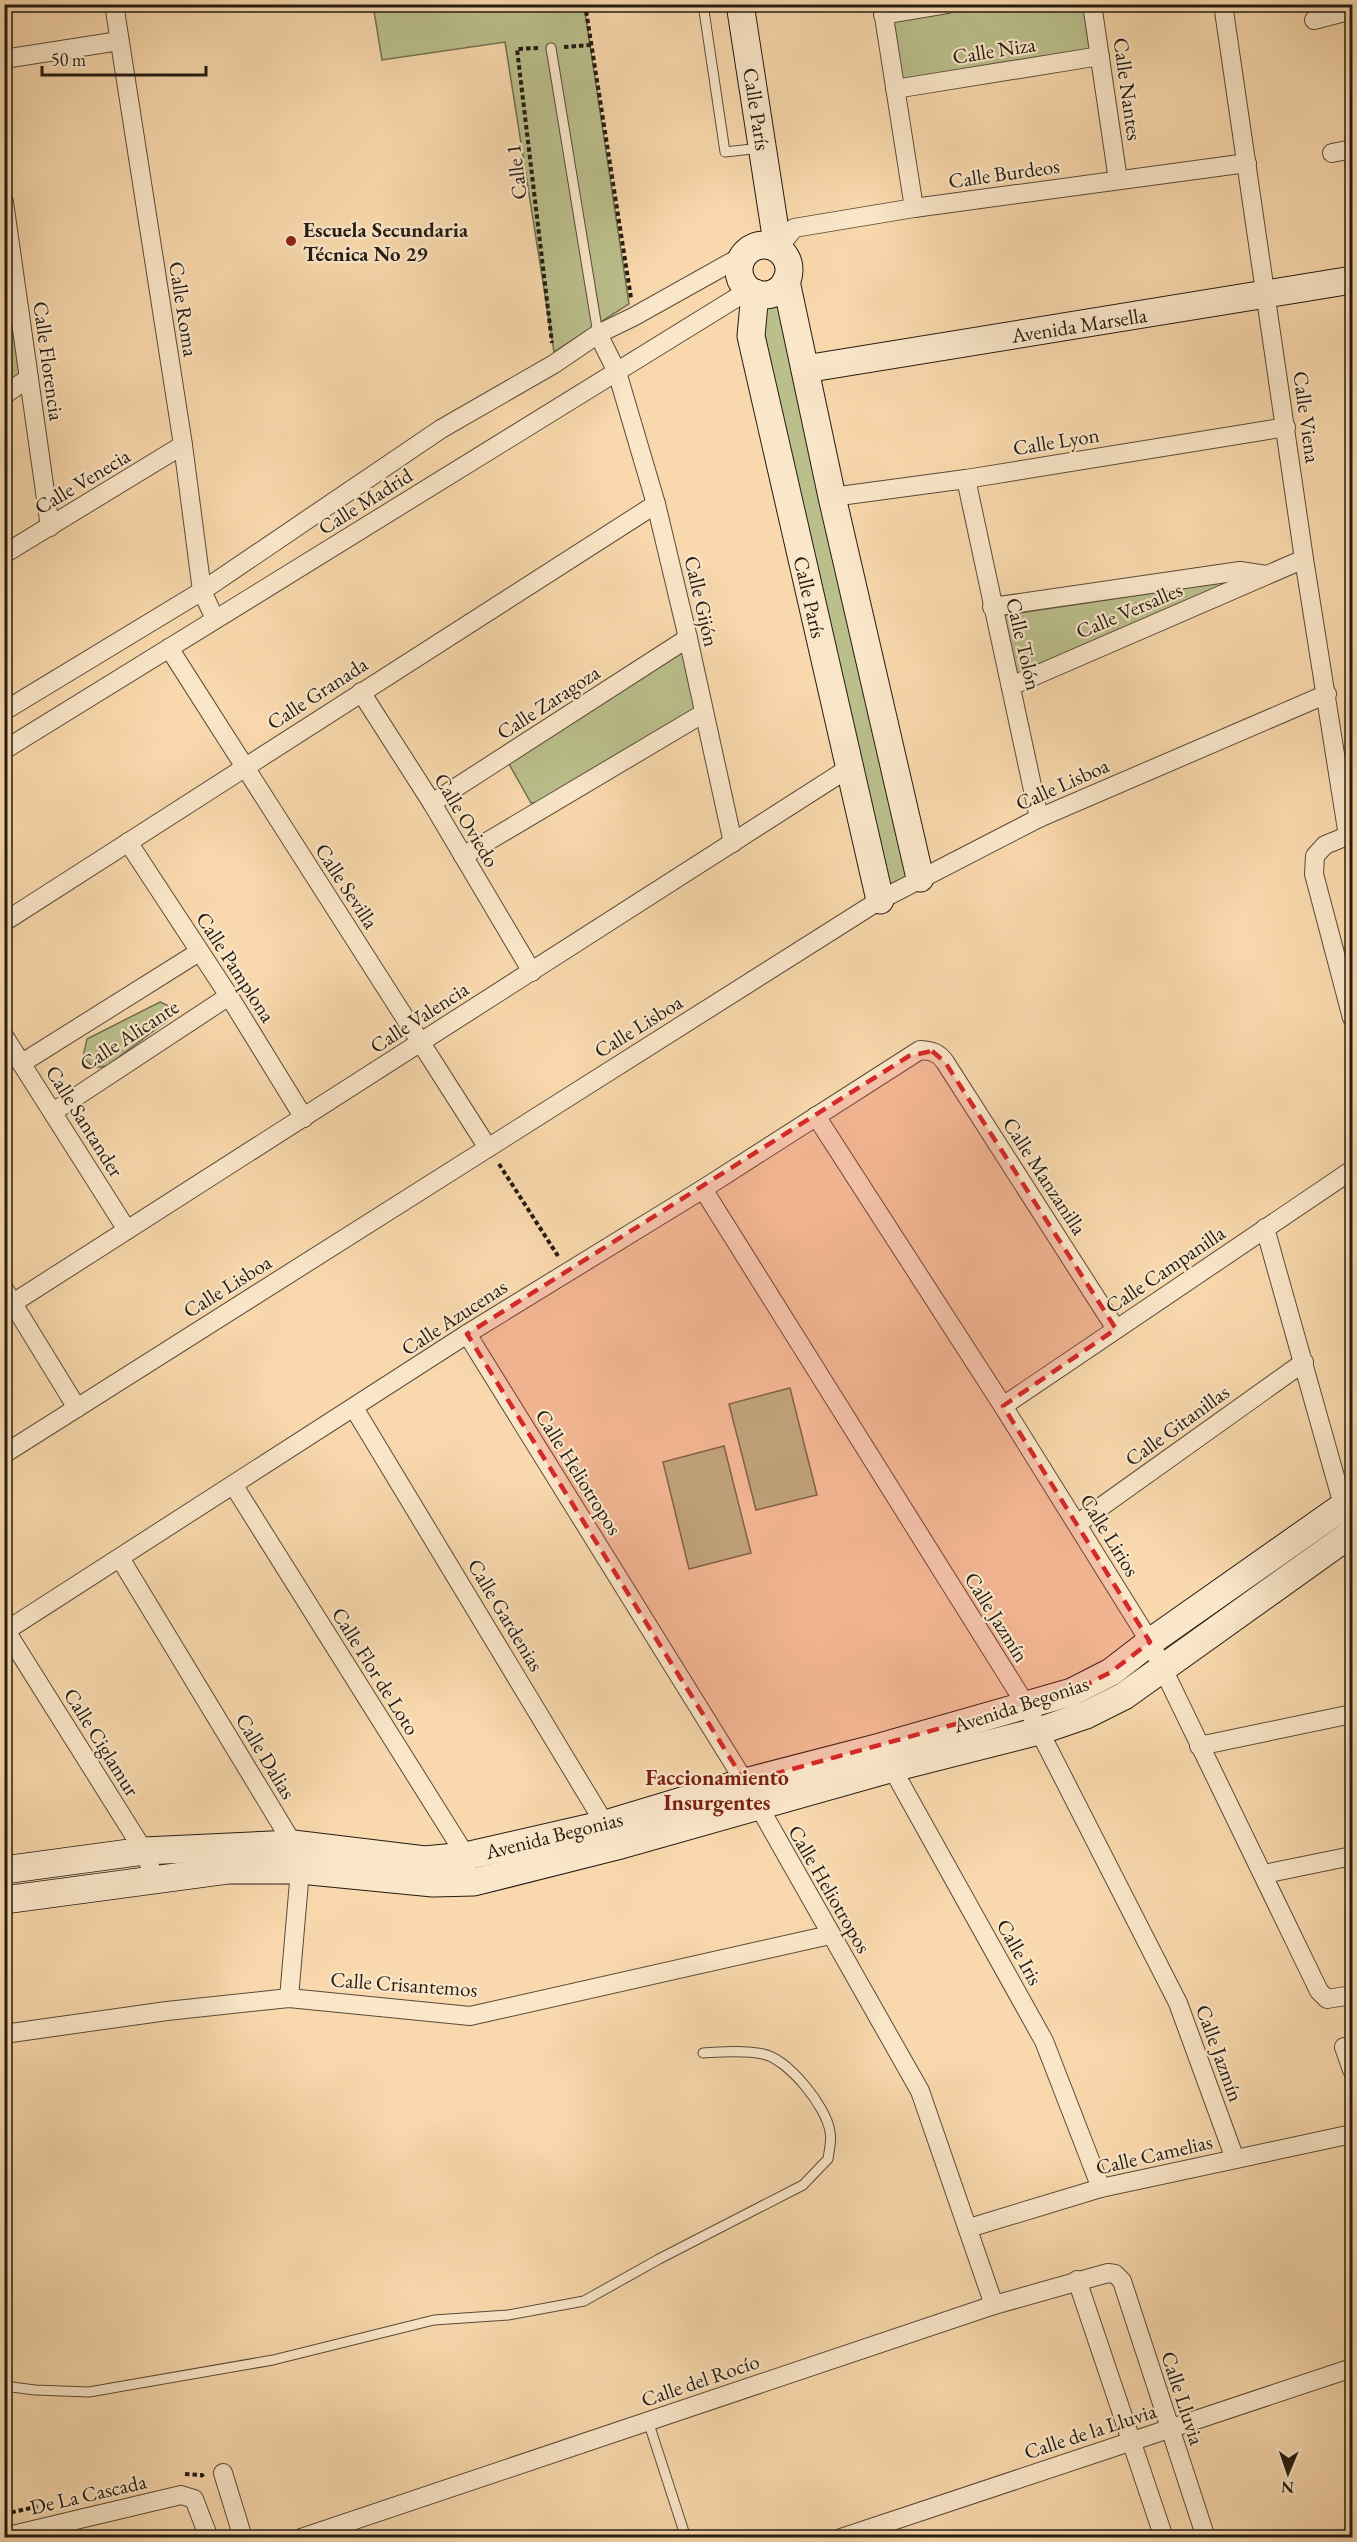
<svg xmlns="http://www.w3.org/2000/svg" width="1357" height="2542" font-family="'EB Garamond',serif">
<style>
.green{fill:#babf8c;stroke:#6f6e4f;stroke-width:1.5}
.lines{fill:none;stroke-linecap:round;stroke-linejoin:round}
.lane-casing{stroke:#594b38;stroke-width:11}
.street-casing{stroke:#594b38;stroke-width:20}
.secondary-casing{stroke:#241c12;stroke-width:29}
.path{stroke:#241c12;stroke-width:4;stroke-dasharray:4.5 3;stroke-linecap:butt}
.lane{stroke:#fae6c9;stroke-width:9}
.street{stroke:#fae6c9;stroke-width:18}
.secondary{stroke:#fae6c9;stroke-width:27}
.marked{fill:#d62828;fill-opacity:0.2;stroke:#d62828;stroke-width:4.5;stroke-dasharray:12 8;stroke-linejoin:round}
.poi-dot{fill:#8f2418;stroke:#fae6c9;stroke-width:2}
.labels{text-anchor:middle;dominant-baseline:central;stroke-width:4.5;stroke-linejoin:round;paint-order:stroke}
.street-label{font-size:21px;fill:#241c12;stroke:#fae6c9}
.poi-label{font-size:21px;font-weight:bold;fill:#241c12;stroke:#fae6c9;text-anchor:start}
.neighbourhood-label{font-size:22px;font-weight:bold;fill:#7a1f14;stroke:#fae6c9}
</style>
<rect width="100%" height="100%" fill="#f8d8ac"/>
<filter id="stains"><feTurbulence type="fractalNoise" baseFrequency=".00333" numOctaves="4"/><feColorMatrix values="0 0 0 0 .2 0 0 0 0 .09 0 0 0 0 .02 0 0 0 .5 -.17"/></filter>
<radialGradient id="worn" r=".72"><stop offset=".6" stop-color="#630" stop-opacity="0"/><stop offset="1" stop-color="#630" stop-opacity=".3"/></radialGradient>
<g class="green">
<polygon points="373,5 584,5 629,304 554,352 505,42 382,60"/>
<polygon points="948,5 1092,5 1100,56 895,89 883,15"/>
<polygon points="779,290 920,878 880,900 753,310"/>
<polygon points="20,315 29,378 5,395 5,317"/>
<polygon points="1239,580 1015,677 1000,616"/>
<polygon points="687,640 703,711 551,800 531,803 505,757"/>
<polygon points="160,1002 167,1005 170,1011 168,1020 107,1066 94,1068 83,1057 87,1039"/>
<polygon points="790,1388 817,1495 756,1510 729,1404"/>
<polygon points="724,1446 751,1553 689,1569 663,1462"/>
</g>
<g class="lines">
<g class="lane-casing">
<g id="lane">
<polyline points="703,4 725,152 761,148"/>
<polyline points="551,48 598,334"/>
<path d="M4,2386l31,4 54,2 184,-32 161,-40 74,-5 76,-14 75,-42 144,-74 25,-26c1,-8 4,-19 2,-27 -3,-25 -42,-73 -67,-78 -19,-4 -41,-2 -60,-1"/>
<polyline points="648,2421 686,2538"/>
</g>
</g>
<g class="street-casing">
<g id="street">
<polyline points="114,4 183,445 202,591 215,619"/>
<polyline points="882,4 914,208"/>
<polyline points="1092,4 1118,180"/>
<polyline points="1223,4 1304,559 1348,836"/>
<polyline points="883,15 948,4"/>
<polyline points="1314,20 1352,10"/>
<polyline points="4,59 119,41"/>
<polyline points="895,89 1100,56"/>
<polyline points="1332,153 1352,149"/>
<polyline points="4,202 50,527"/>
<polyline points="778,249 794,228 914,208 1247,163"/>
<polyline points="598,334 617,372 656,504 688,638 733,843"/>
<polyline points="4,395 29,378"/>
<polyline points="966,479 1039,818"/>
<polyline points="832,497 966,479 1286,427"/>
<polyline points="4,554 183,445"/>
<polyline points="992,607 1240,571 1266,575"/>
<polyline points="169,648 488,1148"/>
<polyline points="1011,686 1304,559"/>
<polyline points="361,692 432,803 532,972"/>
<polyline points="4,711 202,591 441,429 554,364 598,334 633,317 744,255"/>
<polyline points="4,750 749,290"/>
<polyline points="432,803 688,638"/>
<polyline points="1352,834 1325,845 1315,856 1314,874 1352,1018"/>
<polyline points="128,842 229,996 304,1118"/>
<polyline points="463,856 704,713"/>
<polyline points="4,922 656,504"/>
<polyline points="4,1036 127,1230"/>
<polyline points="22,1063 199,952"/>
<polyline points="53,1112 229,996"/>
<polyline points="816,1116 1003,1406 1150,1642 1319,1991 1327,1999 1352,1995"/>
<polyline points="703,1189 1026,1705 1178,2003 1235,2159"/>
<polyline points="1265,1228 1352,1537"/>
<polyline points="4,1289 77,1408"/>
<polyline points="13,1303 849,768"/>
<polyline points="467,1334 745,1782 920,2091 994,2305"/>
<polyline points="1003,1406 1352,1170"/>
<polyline points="354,1408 611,1834"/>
<polyline points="4,1454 880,900 1039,818 1327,694"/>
<polyline points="234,1486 466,1856 468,1863"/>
<polyline points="1077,1524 1304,1362"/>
<polyline points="120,1558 293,1844 300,1870 289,1998"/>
<polyline points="6,1631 144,1851 155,1880"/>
<path d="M4,1632l463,-298 236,-145 217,-139c12,1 18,2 25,12l171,267"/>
<polyline points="1199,1746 1352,1714"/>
<polyline points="888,1761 1044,2041 1101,2188"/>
<polyline points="1264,1874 1352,1856"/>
<polyline points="4,2034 167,2011 289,1998 470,2016 830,1935"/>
<polyline points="1344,2047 1352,2070"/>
<polyline points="969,2228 1101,2188 1352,2134"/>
<polyline points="1077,2280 1164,2538"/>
<polyline points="223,2473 243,2538"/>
<polyline points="4,2537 181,2495 194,2499 209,2538"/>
<polyline points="301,2538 994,2305 1108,2273 1115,2274 1122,2281 1206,2538"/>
<polyline points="841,2538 1352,2368"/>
</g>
</g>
<g class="secondary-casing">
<g id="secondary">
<polyline points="740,4 778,249"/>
<circle cx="764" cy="270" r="25"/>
<polyline points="786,281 832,497 920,878"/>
<polyline points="755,293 751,336 880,900"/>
<polyline points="805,369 1352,280"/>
<polyline points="4,1870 144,1851 293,1844 425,1860 466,1856 606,1824 745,1782 880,1747 1072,1692 1111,1672 1150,1642 1352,1500"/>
<polyline points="4,1900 228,1870 300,1870 433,1883 474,1882 617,1846 893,1768 1039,1731 1086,1715 1124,1696 1352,1533"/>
</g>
</g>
<g class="path">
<polyline points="585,4 631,298"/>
<polyline points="585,7 605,4"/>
<polyline points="564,47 591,45"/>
<polyline points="538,48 517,49 552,343"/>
<polyline points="499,1164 558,1256"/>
<polyline points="185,2474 202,2475 203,2477"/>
<polyline points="4,2514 40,2506"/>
</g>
<use href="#lane" class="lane"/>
<use href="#street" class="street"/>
<use href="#secondary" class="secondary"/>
</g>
<path class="marked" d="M932,1051l13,11 171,267 -113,77 147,236 -39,30 -39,20 -327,90 -278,-448 442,-278z"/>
<circle class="poi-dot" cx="291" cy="241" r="6"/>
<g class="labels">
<g class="street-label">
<text transform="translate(994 50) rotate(-9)">Calle Niza</text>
<text transform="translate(1128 89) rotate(82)">Calle Nantes</text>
<text transform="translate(757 109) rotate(81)">Calle París</text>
<text transform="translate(516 172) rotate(-97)">Calle 1</text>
<text transform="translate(1004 173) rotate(-8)">Calle Burdeos</text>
<text transform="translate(184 309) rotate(81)">Calle Roma</text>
<text transform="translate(1079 325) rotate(-9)">Avenida Marsella</text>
<text transform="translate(49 361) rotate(82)">Calle Florencia</text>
<text transform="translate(1307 417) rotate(82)">Calle Viena</text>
<text transform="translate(1056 441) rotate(-9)">Calle Lyon</text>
<text transform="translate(82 481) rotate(-31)">Calle Venecia</text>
<text transform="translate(365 501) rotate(-32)">Calle Madrid</text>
<text transform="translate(810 597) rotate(77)">Calle París</text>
<text transform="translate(702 601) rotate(77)">Calle Gijón</text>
<text transform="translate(1129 610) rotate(-23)">Calle Versalles</text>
<text transform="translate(1024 644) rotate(77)">Calle Tolón</text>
<text transform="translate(317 693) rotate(-33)">Calle Granada</text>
<text transform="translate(548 702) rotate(-33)">Calle Zaragoza</text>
<text transform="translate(1062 784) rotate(-24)">Calle Lisboa</text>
<text transform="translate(467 820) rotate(59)">Calle Oviedo</text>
<text transform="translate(347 886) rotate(57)">Calle Sevilla</text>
<text transform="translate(236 967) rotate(57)">Calle Pamplona</text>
<text transform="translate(419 1017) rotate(-33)">Calle Valencia</text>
<text transform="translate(638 1026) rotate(-32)">Calle Lisboa</text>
<text transform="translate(129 1035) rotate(-33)">Calle Alicante</text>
<text transform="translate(85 1121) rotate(58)">Calle Santander</text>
<text transform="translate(1045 1176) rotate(57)">Calle Manzanilla</text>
<text transform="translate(1165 1269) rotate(-34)">Calle Campanilla</text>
<text transform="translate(227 1286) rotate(-32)">Calle Lisboa</text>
<text transform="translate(454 1317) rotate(-33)">Calle Azucenas</text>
<text transform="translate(1177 1425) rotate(-36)">Calle Gitanillas</text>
<text transform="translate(579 1472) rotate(58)">Calle Heliotropos</text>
<text transform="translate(1110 1535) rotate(58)">Calle Lirios</text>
<text transform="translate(506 1615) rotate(59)">Calle Gardenias</text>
<text transform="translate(997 1617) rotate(58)">Calle Jazmín</text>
<text transform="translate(376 1671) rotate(58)">Calle Flor de Loto</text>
<text transform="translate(1021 1704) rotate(-18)">Avenida Begonias</text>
<text transform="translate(102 1742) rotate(58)">Calle Ciglamur</text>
<text transform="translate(266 1756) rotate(59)">Calle Dalias</text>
<text transform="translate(554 1835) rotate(-14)">Avenida Begonias</text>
<text transform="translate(830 1889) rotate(60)">Calle Heliotropos</text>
<text transform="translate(1020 1952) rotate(61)">Calle Iris</text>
<text transform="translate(404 1984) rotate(4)">Calle Crisantemos</text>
<text transform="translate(1220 2053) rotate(70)">Calle Jazmín</text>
<text transform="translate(1154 2154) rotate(-13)">Calle Camelias</text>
<text transform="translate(700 2380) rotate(-19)">Calle del Rocío</text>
<text transform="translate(1183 2398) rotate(72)">Calle Lluvia</text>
<text transform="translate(1090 2431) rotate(-18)">Calle de la Lluvia</text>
<text transform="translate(88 2494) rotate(-13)">De La Cascada</text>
</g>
<g class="poi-label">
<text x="303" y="229">Escuela Secundaria<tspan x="303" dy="24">Técnica No 29</tspan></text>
</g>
<g class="neighbourhood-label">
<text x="717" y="1777">Faccionamiento<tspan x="717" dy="25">Insurgentes</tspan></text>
</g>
</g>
<rect width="1357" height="2542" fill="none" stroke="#f8d8ac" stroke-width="24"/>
<rect x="6" y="6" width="1345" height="2530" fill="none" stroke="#241c12" stroke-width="3"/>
<rect x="12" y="12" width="1333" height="2518" fill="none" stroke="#241c12" stroke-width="1.5"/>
<g transform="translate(1288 2473) rotate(182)" stroke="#fae6c9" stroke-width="4.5" paint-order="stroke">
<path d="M0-4.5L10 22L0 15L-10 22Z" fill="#241c12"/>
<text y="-9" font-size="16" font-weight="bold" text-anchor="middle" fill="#241c12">N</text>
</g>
<path d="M42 66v9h164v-9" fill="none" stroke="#241c12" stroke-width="3"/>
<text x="51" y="66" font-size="18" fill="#241c12" stroke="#fae6c9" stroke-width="4.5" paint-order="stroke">50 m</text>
<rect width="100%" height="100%" filter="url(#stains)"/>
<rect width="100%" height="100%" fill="url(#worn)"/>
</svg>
